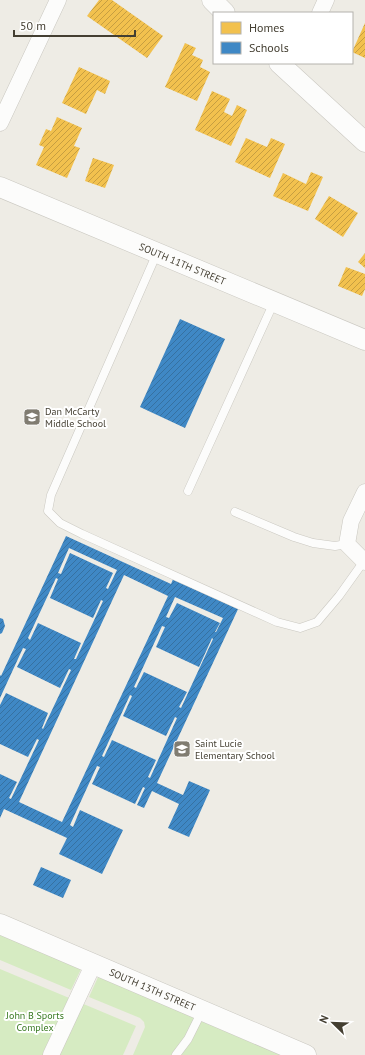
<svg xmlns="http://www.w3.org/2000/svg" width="365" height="1055" font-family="'PT Sans',sans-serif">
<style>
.park{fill:#d6ebc2}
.homes{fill:url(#homes-hatch)}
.schools{fill:url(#schools-hatch);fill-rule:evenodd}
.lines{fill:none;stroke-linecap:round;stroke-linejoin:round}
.service-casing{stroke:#cac8c1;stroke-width:9}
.minor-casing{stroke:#cac8c1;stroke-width:17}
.tertiary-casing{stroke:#cac8c1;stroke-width:21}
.service{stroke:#fcfcfb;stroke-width:8}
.minor{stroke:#fcfcfb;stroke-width:16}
.tertiary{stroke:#fcfcfb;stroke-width:20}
.labels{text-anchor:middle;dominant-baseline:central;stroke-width:4;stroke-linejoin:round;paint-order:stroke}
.street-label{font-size:10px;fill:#443f32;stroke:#fff}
.poi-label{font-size:10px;fill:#443f32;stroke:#fff;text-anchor:start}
.park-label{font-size:10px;fill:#387921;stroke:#fff}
</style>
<defs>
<pattern id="homes-hatch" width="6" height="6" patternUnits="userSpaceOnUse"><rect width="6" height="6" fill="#f2c14e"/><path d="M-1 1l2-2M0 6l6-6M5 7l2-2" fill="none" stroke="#c69e41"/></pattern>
<pattern id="schools-hatch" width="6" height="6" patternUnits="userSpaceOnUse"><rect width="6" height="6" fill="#3f88c5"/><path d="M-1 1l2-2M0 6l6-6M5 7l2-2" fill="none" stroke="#3671a1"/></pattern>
</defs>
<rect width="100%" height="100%" fill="#eeece5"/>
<g class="park">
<polygon points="0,933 82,967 71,990 0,960"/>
<polygon points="0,969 136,1026 123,1055 0,1055"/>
<polygon points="99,975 284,1055 133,1055 145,1027 144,1022 140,1018 89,997"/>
</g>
<g class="homes">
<polygon points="99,0 112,0 163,36 147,58 87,16"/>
<polygon points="365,23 365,58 352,52"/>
<polygon points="185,43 196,48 192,55 203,60 200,67 210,72 197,101 165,87"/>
<polygon points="79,67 110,81 105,94 97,90 86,114 62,103"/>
<polygon points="212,91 230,99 224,112 232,116 237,105 247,110 231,146 195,130"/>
<polygon points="57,117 82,128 74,146 80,148 67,178 36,165 44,147 39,145 46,129 51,131"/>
<polygon points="246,138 267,147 271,138 285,144 270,178 235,162"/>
<polygon points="93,158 114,165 105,188 85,181"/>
<polygon points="311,172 323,177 308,211 273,196 283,173 306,184"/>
<polygon points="329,196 358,213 343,237 315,219"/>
<polygon points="365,253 365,268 358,262"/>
<polygon points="346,267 365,274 365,289 362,296 338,286"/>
</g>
<g class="schools">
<polygon points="180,319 225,339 185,428 140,407"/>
<path d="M66,536l105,48 3,-7 65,30 -82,176 26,12 6,-14 21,9 -21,47 -21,-9 11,-24 -27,-13 -8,17 -7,-3 8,-17 -2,-1 -8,17 -43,-20 8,-17 -3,-1 -27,59 3,2 7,-17 43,20 -21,44 -43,-20 8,-16 -63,-29 -4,9v-44l17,8 -8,16 2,1 28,-59 -2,-1 -9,18 -28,-13v-39l6,-12 42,20 -6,15 1,1 28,-59 -2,-1 -9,19 -43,-21 9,-18 -3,-1 -23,50v-23l1,1zM69,548l48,22 -9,19 -2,-1 7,-15 -43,-20 -9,21 -3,-1zM124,575l44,21 -106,226 -43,-20zM56,578l2,1 -8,19 43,20 8,-18 2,1 -27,58h-2l7,-16 -43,-20 -8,17 -2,-2zM175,597l48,21 -7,14h-1l5,-9 -43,-20 -8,15 -3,-1zM162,626l3,1 -9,20 43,20 13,-29 1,1 -32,69 -2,-1 8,-15 -43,-20 -8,16 -2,-1zM130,695l2,1 -9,20 43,20 9,-19 2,1 -27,60 -2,-1 8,-17 -44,-20 -8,17 -2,-1z"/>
<polygon points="0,618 3,619 5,626 2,633 0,634"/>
<polygon points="41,867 71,880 63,898 33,885"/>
</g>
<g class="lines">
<g class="service-casing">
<g id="service">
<polyline points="157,253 51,495 48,511 60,523 82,534 277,622 300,628 317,622 339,596 364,561"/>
<polyline points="188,491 274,302"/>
<polyline points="235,512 294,537 313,543 335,546 347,544"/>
<polyline points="176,1055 188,1039 202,1011"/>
</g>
</g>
<g class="minor-casing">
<g id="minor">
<polyline points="320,13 326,0"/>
<polyline points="0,123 58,0"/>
<polyline points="365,492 351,521 347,544 365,562"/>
<polyline points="51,1055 94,963"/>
</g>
</g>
<g class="tertiary-casing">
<g id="tertiary">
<polyline points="212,0 225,13"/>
<polyline points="279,63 365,142"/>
<path id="s1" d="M0,187l365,153"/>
<path id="s2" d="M0,924l306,131"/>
</g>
</g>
<use href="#service" class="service"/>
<use href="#minor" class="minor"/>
<use href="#tertiary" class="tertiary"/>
</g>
<defs>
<g id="school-square" transform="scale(0.9)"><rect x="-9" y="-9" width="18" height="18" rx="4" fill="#807c71" stroke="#fff"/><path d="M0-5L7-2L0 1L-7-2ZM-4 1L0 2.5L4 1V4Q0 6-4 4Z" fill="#fff"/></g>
</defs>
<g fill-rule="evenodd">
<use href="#school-square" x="32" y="417"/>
<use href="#school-square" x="182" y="749"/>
</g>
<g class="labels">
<g class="street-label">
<text stroke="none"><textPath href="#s1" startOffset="198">SOUTH 11TH STREET</textPath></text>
<text stroke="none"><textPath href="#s2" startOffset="166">SOUTH 13TH STREET</textPath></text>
</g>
<g class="poi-label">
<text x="45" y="411">Dan McCarty<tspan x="45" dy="12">Middle School</tspan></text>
<text x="195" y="743">Saint Lucie<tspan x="195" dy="12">Elementary School</tspan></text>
</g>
<g class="park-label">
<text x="35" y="1015">John B Sports<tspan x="35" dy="12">Complex</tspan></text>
</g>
</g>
<rect x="213" y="12" width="140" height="52" fill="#ffffff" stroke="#b4b2ad"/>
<rect x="221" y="22" width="20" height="12" fill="#f2c14e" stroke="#b4b2ad"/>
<text x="249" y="32" font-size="12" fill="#443f32">Homes</text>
<rect x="221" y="42" width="20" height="12" fill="#3f88c5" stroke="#b4b2ad"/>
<text x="249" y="52" font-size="12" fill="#443f32">Schools</text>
<g transform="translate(333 1023) rotate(293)" stroke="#ffffff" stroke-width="3" paint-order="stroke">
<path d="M0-3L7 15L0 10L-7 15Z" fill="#443f32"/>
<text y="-6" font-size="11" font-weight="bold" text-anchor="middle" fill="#443f32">N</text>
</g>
<path d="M14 30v6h121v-6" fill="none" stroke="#443f32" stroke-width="2"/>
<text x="20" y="30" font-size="12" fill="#443f32" stroke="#ffffff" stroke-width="3" paint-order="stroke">50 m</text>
</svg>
